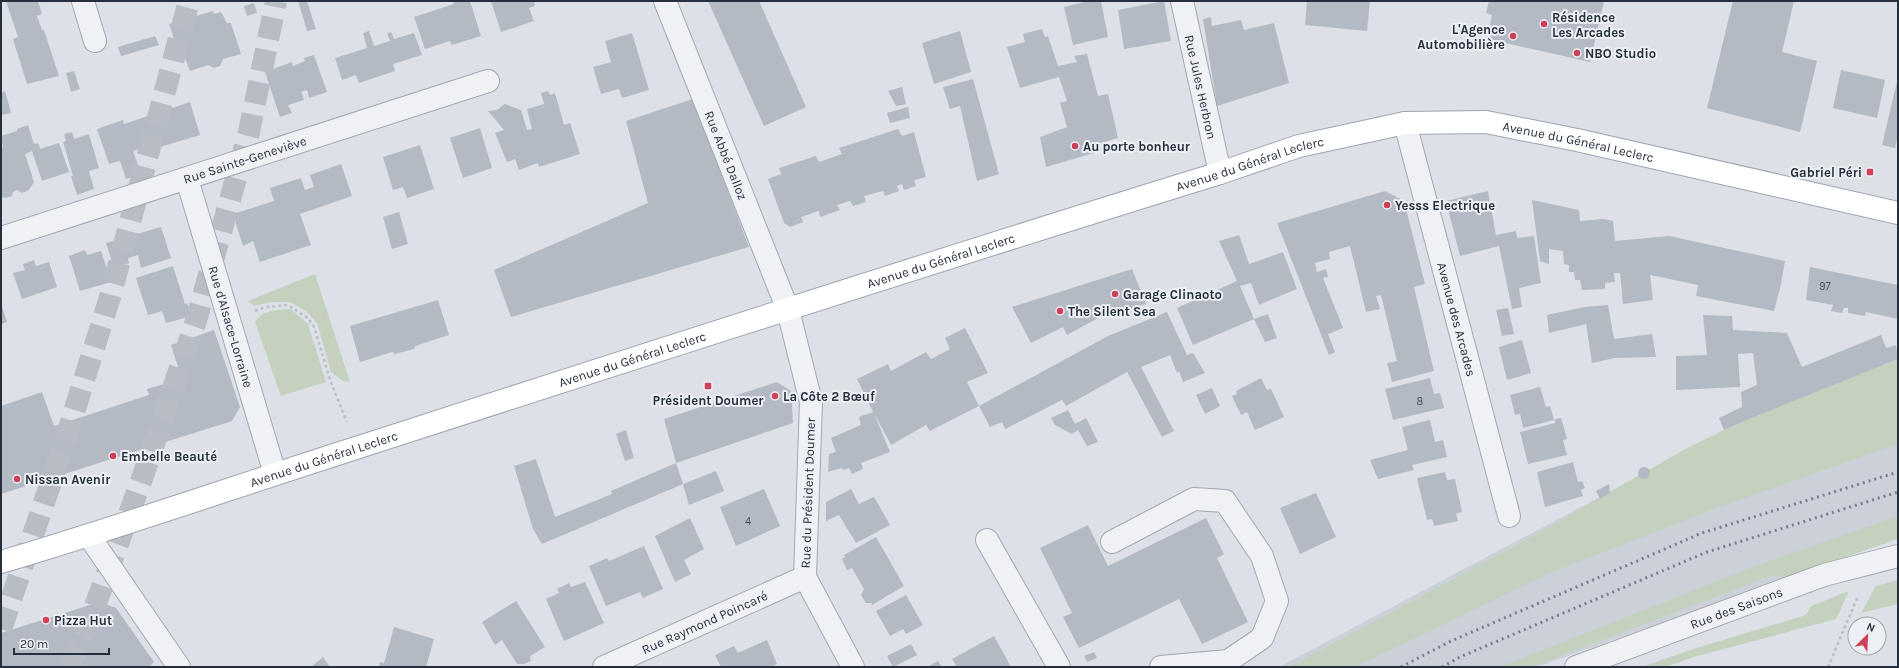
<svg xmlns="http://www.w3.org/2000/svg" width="1899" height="668" font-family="Karla,sans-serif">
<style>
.built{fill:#cbd0d9}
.green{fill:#c3d1be}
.building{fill:#b4bac3}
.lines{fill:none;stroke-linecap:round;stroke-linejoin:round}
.highway-tunnel{stroke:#b8bdc5;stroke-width:22;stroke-dasharray:22 11;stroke-linecap:butt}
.minor-casing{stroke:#a2a8b1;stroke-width:24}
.major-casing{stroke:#9ca5b2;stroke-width:24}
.path{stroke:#bbbfc5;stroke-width:2.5;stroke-dasharray:3 3;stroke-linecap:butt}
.minor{stroke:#eff1f5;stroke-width:22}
.major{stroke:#fff;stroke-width:22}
.rail{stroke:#768090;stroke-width:3;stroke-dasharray:2 4;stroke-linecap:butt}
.poi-dot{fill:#cc4157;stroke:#ecf0f4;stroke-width:1.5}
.labels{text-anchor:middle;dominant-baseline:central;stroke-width:4;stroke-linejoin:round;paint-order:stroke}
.number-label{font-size:11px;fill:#4a525e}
.poi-label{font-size:13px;font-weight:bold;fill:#262f3d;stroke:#ecf0f4;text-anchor:start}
.street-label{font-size:13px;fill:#262f3d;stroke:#ecf0f4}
</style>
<rect width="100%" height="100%" fill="#dde1e7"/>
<polygon class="built" points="1898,359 1898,539 1866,549 1537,667 1279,667 1747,419"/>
<g class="green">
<polygon points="315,274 350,382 343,381 331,372 317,323 306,311 290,302 271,302 254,306 248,301"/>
<path d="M291,309l17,15 18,58 -45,14 -26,-74c9,-13 22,-12 36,-13z"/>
<polygon points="1898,359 1898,445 1886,448 1722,506 1550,573 1355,667 1289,667 1524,541 1687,448 1747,419"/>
<polygon points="1898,516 1898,539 1787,577 1773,575 1532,667 1500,667 1753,567"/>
<polygon points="1898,580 1898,604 1861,613 1876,586"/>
<polygon points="1849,591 1836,619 1694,657 1665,667 1642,667 1693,649 1806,615 1811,606"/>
</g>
<g class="building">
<polygon points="6,1 38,1 42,14 37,16 42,30 44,30 59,76 27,84 13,39 18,37"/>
<polygon points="298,1 307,1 316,29 307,31"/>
<polygon points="453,1 470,1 481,36 452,45 450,41 425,49 414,17 454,4"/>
<polygon points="491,1 534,1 535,6 529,8 534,21 501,32"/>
<polygon points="708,1 759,1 806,107 764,126"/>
<polygon points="1088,1 1101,1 1108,37 1073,45 1064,7"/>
<polygon points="1164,1 1171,41 1124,49 1118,10"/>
<polygon points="1307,1 1370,1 1367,31 1305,25"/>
<polygon points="1489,1 1604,1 1590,62 1487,39 1492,15 1486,13"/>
<polygon points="1733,1 1794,1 1782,52 1817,61 1800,132 1707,108"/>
<polygon points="254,3 257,13 247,16 244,6"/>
<polygon points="213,11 214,14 221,12 227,23 231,23 241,54 223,59 220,66 214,68 208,65 190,71 180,45 175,42 169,24"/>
<polygon points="1211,17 1212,26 1241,20 1244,30 1274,23 1289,83 1217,106 1203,19"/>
<polygon points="1042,29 1045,37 1048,36 1058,66 1077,62 1074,56 1087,54 1098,96 1108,94 1118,138 1094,145 1094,153 1046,167 1040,137 1067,127 1060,103 1067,101 1059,77 1020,88 1007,47 1025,42 1023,34"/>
<polygon points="369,31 374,46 390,41 387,33 391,32 394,39 414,33 422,55 393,64 395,71 359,83 356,75 342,80 335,58 367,48 363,33"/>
<polygon points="960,31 971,72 934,84 922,43"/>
<polygon points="632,33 649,90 622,98 619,89 601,94 593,67 611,62 605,41"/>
<polygon points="155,36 159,45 121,56 118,47"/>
<polygon points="314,55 327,92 309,98 307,90 301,92 304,100 288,105 292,113 280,117 265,72 292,62 293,66 305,61 304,58"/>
<polygon points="1841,70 1885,80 1877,118 1833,108"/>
<polygon points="74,71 80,89 71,92 66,73"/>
<polygon points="973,79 999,174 977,181 960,106 950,109 943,87"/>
<polygon points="1897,82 1898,135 1895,148 1882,145"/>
<polygon points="902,87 906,104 896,106 888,91"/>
<polygon points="5,91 11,113 1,115 1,93"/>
<polygon points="548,91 550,95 555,93 564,125 570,123 580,154 539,167 538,163 519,170 515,159 507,162 495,133 504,130 488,111 497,110 505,104 521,110 527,130 532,129 527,109 544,104 541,93"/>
<polygon points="693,99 749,247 511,317 494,270 648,203 626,121"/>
<polygon points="190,102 200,135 147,151 146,147 133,151 141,174 126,179 120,161 109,164 97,129 123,120 124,124"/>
<polygon points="908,107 910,118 890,123 887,113"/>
<polygon points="28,125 34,144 38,143 40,149 59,143 69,172 42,181 32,151 25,154 34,182 29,190 22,193 17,190 13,192 12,196 5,198 1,197 1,148 3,147 1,136 17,131 17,129"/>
<polygon points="480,128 492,168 463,178 450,138"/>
<polygon points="898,129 902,136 914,132 926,177 914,180 916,186 904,190 902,184 897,186 899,191 885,196 883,191 864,196 866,202 853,206 850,201 837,205 840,210 820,217 819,211 801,217 803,222 790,227 784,223 768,179 781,174 779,168 816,156 819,162 842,154 839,148"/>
<polygon points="72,132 74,139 89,134 99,168 89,171 94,189 77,195 71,176 73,176 63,142 66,141 64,134"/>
<polygon points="420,145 434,189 407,198 403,187 393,190 383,157"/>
<polygon points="341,164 352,196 300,214 311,245 260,262 253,241 243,246 233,214 274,201 270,188 301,178 305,190 314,187 310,175"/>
<polygon points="1385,191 1404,201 1425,284 1414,287 1434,371 1392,382 1387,363 1397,361 1381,295 1376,296 1380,309 1366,312 1350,246 1329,252 1330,259 1315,263 1317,272 1326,269 1328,277 1323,278 1343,328 1328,334 1335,352 1329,355 1277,223"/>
<polygon points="1488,191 1496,235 1516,231 1517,238 1534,236 1541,283 1519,288 1522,307 1512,309 1499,246 1460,256 1446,201"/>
<polygon points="1532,200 1579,210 1580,221 1604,219 1613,221 1615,241 1669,236 1785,261 1781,284 1774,311 1696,296 1698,285 1650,275 1653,300 1623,304 1620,273 1614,273 1615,282 1605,283 1605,289 1582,290 1580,280 1575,280 1574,272 1569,272 1569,265 1564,264 1563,251 1549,249 1549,264 1540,261"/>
<polygon points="399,212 408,244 392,249 383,217"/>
<polygon points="161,227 171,258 141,268 138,255 128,258 129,263 114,268 106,243"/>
<polygon points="1239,235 1249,264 1283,252 1297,289 1259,305 1251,283 1240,286 1254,319 1193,345 1177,308 1237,281 1219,241"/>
<polygon points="85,250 87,255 101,251 111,282 80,291 69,256"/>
<polygon points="34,260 36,266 49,262 57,287 22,299 13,273 25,270 23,264"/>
<polygon points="173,266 185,304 187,303 192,316 166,323 162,311 148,315 136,278"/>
<polygon points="1810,267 1898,285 1898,319 1866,312 1865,316 1848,313 1848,308 1844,308 1842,313 1831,311 1833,305 1806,300"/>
<polygon points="1132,269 1146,304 1100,317 1067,335 1063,327 1031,343 1012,307"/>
<polygon points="438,300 449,335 415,346 414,349 395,354 392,352 360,362 350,326"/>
<polygon points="1,303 7,322 1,324"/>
<polygon points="1608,305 1614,339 1652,334 1656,357 1615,358 1592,363 1586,324 1549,333 1547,315 1584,307"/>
<polygon points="1508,308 1514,334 1502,336 1496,310"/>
<polygon points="1167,312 1187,355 1193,353 1205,373 1183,382 1179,371 1177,373 1170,355 1141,367 1174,431 1162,437 1127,372 1066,406 1062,400 1005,429 1002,422 990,427 979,406 930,431 926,425 891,445 874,413 890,452 861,463 863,469 852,474 849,468 843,470 842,468 828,472 829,454 836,452 831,438 861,425 859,417 873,412 857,379 888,364 891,371 926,352 931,359 950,349 945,338 965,328 988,373 967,382 979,406 1108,336"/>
<polygon points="1268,314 1277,338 1265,342 1254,319"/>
<polygon points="1703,315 1732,316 1733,330 1787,333 1802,367 1881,335 1886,348 1896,345 1898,359 1744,421 1724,430 1719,418 1742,407 1741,392 1757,385 1753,353 1738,354 1740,387 1676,390 1676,356 1707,355"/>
<polygon points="214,330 240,407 232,421 1,494 1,406 42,392 54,426 149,395 147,389 174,381 170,369 178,367 171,345"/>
<polygon points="1522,340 1531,373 1507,380 1499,347"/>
<polygon points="1261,378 1267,390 1271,389 1284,417 1255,430 1247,412 1241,415 1232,396 1237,394 1236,391"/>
<polygon points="1430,378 1434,394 1440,393 1444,408 1393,420 1385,389"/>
<polygon points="777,382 791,391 793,423 676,463 664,419"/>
<polygon points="1540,387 1546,407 1550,406 1554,420 1523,428 1520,414 1515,415 1510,395"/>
<polygon points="1212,388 1220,406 1205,414 1196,395"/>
<polygon points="1068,410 1075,424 1086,418 1098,442 1087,446 1078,430 1072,434 1055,425 1051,418"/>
<polygon points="1561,418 1567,439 1563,440 1567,455 1528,464 1520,432 1555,423 1555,419"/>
<polygon points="1430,420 1435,442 1443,440 1447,457 1412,465 1414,470 1378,479 1370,460 1408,450 1402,427"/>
<polygon points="626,430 634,458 625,461 616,434"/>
<polygon points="536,459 555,517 612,494 611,491 676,463 683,484 716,471 724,491 689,505 683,484 542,544 533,529 514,466"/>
<polygon points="1573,462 1578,482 1582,481 1585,488 1581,490 1583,496 1545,507 1537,472"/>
<circle cx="1644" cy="473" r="6"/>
<polygon points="1445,472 1447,480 1455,479 1462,512 1456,514 1458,521 1434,526 1432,519 1427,520 1417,478"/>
<polygon points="1609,484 1610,493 1600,499 1596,491"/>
<polygon points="764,489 780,526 736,546 720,507"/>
<polygon points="851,489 859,504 874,497 890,525 856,543 839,515 826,521 826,502"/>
<polygon points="1316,493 1336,537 1300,554 1280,508"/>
<polygon points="690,518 704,549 684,560 691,574 675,582 655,536"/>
<polygon points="1206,518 1224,554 1217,558 1248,622 1202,644 1179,599 1079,648 1063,617 1072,613 1040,548 1088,525 1108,566"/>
<polygon points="876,537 904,586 872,605 872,603 866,603 861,595 864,589 852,568 847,570 842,559 845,557 844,555"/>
<polygon points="644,546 663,589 643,598 640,592 606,606 589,566 607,558 609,561"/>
<polygon points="585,582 604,623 564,641 546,599 559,593 557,589 569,583 571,587"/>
<polygon points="906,595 923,625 906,634 903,629 890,636 876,611"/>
<polygon points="516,601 545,647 530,656 531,661 524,664 517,664 502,640 495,645 482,622"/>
<polygon points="99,602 116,608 154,662 149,667 1,667 1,633"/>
<polygon points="394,627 434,639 426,667 379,667 380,662 384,663"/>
<polygon points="994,636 1011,667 957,667 952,659"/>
<polygon points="767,640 777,664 771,667 721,667 715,655 734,646 738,653"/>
<polygon points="911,644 917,655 893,667 887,656"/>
<polygon points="1094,652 1097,658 1087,662 1084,656"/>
<polygon points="323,657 330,667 311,667"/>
<polygon points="938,661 942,667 927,667"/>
</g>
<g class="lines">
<g class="highway-tunnel">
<polyline points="1,629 65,441 110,297 189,1"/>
<polyline points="69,667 88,625 144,473 196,321 249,132 276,1"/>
</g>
<g class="minor-casing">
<g id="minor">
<polyline points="83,1 95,41"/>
<path id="s1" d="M665,1l123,309 23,92 -6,175 48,90"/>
<path id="s2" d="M1182,1l38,172"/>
<path id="s3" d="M1405,123l104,393"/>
<path id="s4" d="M187,179l88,295"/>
<path id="s5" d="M1,238l487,-157"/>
<polyline points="89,536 179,667"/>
<polyline points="987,540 1059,667"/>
<polyline points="1112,542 1194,499 1225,501 1262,556 1277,601 1262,638 1228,661 1161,667"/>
<path id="s6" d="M604,667l201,-90"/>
<path id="s7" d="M1576,667l248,-92 74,-19"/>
</g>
</g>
<g class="major-casing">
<g id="major">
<path id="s8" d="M1,562c119,-35 236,-76 355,-114 288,-93 575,-186 864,-275l79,-27 106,-23 81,-1 91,18 321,73"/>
</g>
</g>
<g class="path">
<polyline points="255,311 266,307 288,305 308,318 314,327 331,383 347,422"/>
<polyline points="1828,667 1858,596"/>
</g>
<use href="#minor" class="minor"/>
<use href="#major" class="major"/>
<g class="rail">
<polyline points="1401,667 1451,641 1702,533 1898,472"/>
<polyline points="1442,667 1460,657 1707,552 1898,492"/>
</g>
</g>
<g class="poi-dot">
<circle cx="1544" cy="24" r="4"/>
<circle cx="1513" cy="36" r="4"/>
<circle cx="1577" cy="53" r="4"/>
<circle cx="1075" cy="146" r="4"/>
<rect x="1866" y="168" width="8" height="8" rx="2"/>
<circle cx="1387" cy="205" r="4"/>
<circle cx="1115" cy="294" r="4"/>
<circle cx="1060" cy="311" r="4"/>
<rect x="704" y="382" width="8" height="8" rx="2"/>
<circle cx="775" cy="396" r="4"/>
<circle cx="113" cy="456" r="4"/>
<circle cx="17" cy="479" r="4"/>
<circle cx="46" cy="620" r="4"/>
</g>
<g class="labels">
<g class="number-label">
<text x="1825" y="286">97</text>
<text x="1420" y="401">8</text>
<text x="748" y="521">4</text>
</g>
<g class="poi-label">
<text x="1552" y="17">Résidence<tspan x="1552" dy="15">Les Arcades</tspan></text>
<text x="1505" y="29" text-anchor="end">L'Agence<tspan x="1505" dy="15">Automobilière</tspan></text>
<text x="1585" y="53">NBO Studio</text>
<text x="1083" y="146">Au porte bonheur</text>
<text x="1862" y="172" text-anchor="end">Gabriel Péri</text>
<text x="1395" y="205">Yesss Electrique</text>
<text x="1123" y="294">Garage Clinaoto</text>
<text x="1068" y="311">The Silent Sea</text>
<text x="783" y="396">La Côte 2 Bœuf</text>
<text x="708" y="400" text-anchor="middle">Président Doumer</text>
<text x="121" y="456">Embelle Beauté</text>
<text x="25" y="479">Nissan Avenir</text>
<text x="54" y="620">Pizza Hut</text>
</g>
<g class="street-label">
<text stroke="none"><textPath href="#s2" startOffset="88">Rue Jules Herbron</textPath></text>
<text stroke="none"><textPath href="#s8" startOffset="1647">Avenue du Général Leclerc</textPath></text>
<text stroke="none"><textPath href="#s1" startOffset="166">Rue Abbé Dalloz</textPath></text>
<text stroke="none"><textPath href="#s5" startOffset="256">Rue Sainte-Geneviève</textPath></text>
<text stroke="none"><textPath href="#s8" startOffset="1311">Avenue du Général Leclerc</textPath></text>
<text stroke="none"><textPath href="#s8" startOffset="987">Avenue du Général Leclerc</textPath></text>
<text stroke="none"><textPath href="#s3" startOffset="203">Avenue des Arcades</textPath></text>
<text stroke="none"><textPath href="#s4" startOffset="154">Rue d'Alsace-Lorraine</textPath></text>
<text stroke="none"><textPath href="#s8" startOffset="663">Avenue du Général Leclerc</textPath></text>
<text stroke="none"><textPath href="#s8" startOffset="339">Avenue du Général Leclerc</textPath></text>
<text transform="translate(808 493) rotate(-88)">Rue du Président Doumer</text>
<text stroke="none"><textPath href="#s7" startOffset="171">Rue des Saisons</textPath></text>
<text stroke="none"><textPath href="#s6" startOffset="110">Rue Raymond Poincaré</textPath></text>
</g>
</g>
<rect width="1899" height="668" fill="none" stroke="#262f3d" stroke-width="4"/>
<g transform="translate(1867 636) rotate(24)"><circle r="19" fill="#ecf0f4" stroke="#9da3ab"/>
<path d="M0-3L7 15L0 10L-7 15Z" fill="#cc4157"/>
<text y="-6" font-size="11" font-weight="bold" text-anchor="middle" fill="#262f3d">N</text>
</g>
<path d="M14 648v6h95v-6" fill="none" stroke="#262f3d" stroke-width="2"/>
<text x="20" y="648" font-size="12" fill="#262f3d" stroke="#ecf0f4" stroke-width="3" paint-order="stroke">20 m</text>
</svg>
